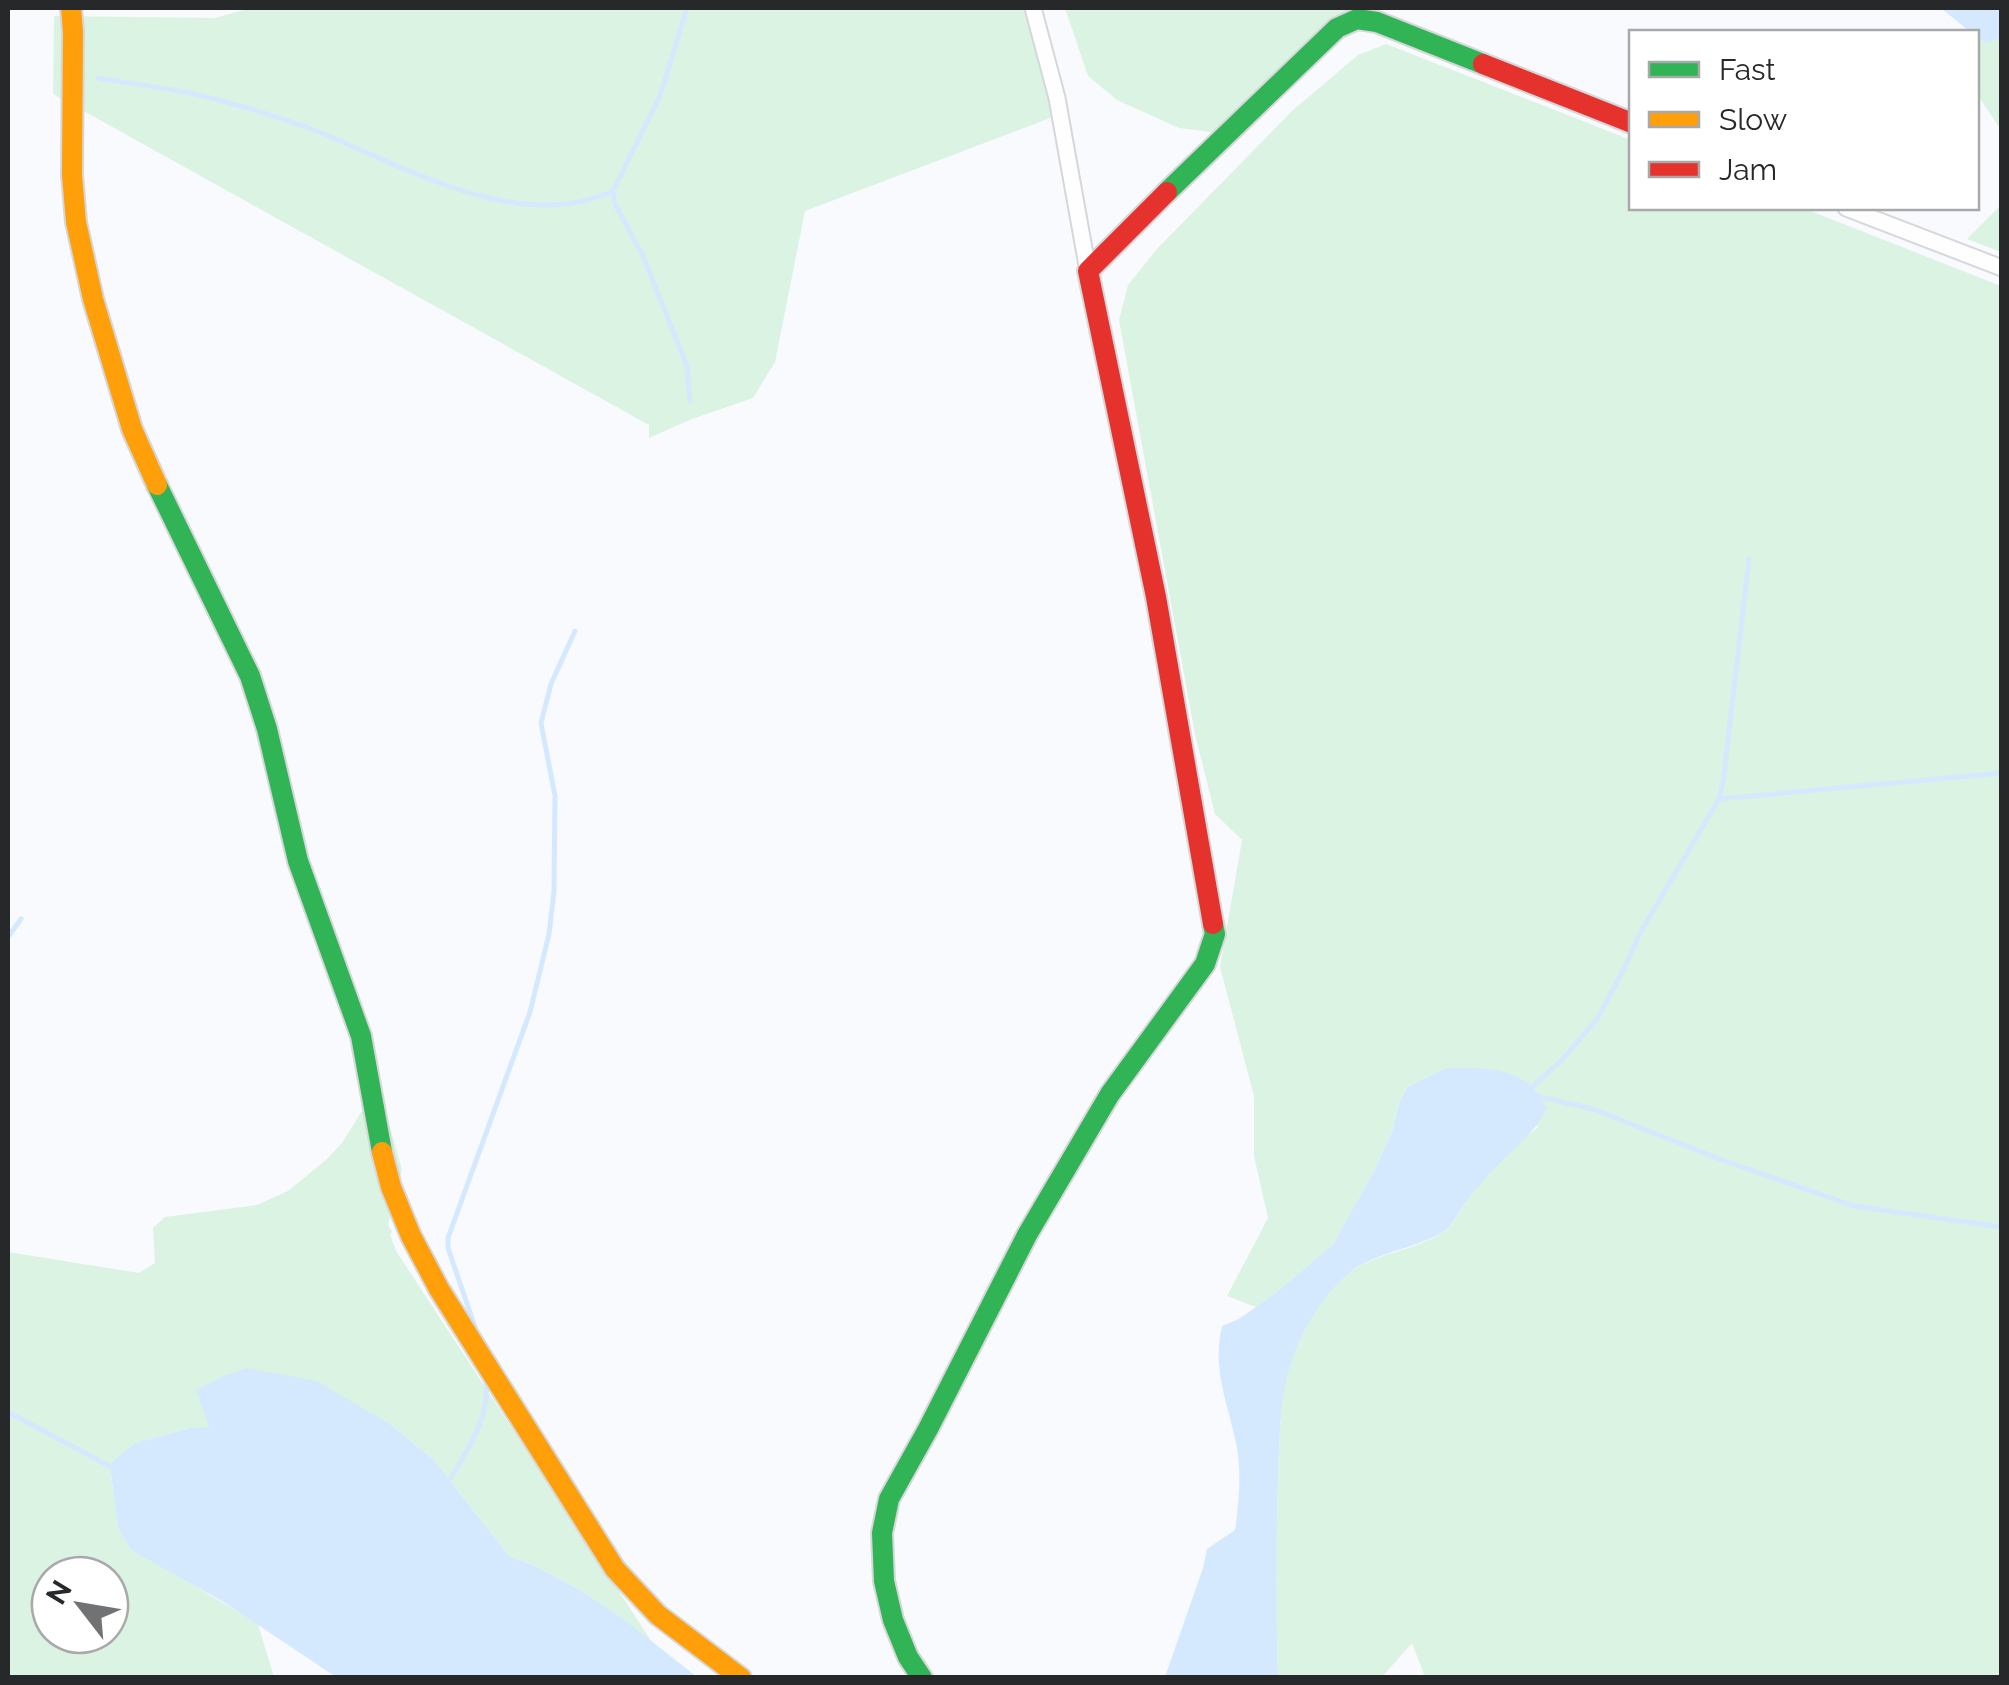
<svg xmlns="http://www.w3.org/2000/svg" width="2009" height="1685" font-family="Raleway,sans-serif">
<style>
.green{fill:#dbf3e2;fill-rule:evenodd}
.water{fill:#d5e9fe}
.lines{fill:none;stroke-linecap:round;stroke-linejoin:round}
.stream{stroke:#d5e9fe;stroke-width:5}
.street-casing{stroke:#d6d7da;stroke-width:19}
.fast-casing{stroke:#d6d7da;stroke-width:24}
.slow-casing{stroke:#d6d7da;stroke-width:24}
.jam-casing{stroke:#d6d7da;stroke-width:24}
.street{stroke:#fefeff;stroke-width:15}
.fast{stroke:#30b455;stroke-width:20}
.slow{stroke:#ff9f0a;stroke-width:20}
.jam{stroke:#e5322d;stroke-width:20}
</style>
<rect width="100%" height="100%" fill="#f8fafd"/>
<g class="green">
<polygon points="251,8 1032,8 1053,117 805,211 775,362 753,398 692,419 649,438 649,425 53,94 54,16 215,18"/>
<polygon points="1065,8 1362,8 1295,73 1219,133 1179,128 1117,100 1088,76"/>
<polygon points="1977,36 1986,42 2001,38 2001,130 1977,94"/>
<path d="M1386,44l245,96 1,68h171l198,78v1391h-576l-13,-34 -30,34h-104c-2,-66 -2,-131 0,-197 2,-39 1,-84 14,-121 11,-28 30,-63 53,-83 30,-24 67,-24 97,-43 11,-6 16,-19 23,-29 20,-28 46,-57 73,-77l-92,-59 -39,19 -8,16 -6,26 -18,40 -42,75 -55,47 -22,16 -29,-11 41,-78 -14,-62v-60l-34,-129 22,-127 -27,-26 -20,-80 -76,-414 9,-35 29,-36 135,-138 66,-56z"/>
<polygon points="2001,205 2001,252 1967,239"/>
<path d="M365,1106l24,17 13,47 -14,55 4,7 -2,2 6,17 256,391 -31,-25 -41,-27 -47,-25 -23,-8 -77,-98 -42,-34 -201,3 -55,15 -25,24 8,61 13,22 21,10 106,64 16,53h-266v-425l131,21 16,-10 -2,-35 12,-11 92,-12 31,-14 38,-31 16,-17zM50,1575h60v60h-60z"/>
</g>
<g class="water">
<polygon points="1941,8 2001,8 2001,38 1986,43 1977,36 1976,32 1969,31"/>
<path d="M1446,1068c26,0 57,-2 80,14 9,6 15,17 21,26 -11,23 -30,38 -49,57 -12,12 -24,26 -34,40 -7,10 -12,23 -24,29 -24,13 -53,17 -77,30 -32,16 -60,64 -71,96 -13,37 -12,81 -14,120 -2,66 -2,132 0,197h-113l38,-109 4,-19 28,-19c4,-30 7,-57 1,-87 -9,-43 -24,-73 -14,-117l17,-7 39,-28 55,-47 42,-75 18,-40 6,-26 8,-16z"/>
<polygon points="248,1368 317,1381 391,1425 433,1459 510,1557 533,1565 580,1590 621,1617 697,1677 336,1677 222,1601 131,1550 118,1528 110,1467 113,1461 135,1443 190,1428 209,1427 196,1390 223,1376"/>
</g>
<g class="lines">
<g class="stream">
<path d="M98,78c42,7 87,12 128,24 29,8 59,17 88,28 88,35 204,105 299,61l47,-95 27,-88"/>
<polyline points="613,191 615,204 643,256 687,366 690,401"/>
<polyline points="1719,799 2002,773"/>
<polyline points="8,937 21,919"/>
<polyline points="1529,1090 1563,1059 1597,1019 1624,969 1640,933 1719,799 1723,783 1749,559"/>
<polyline points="1533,1095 1593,1109 1722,1160 1854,1206 2002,1227"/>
<polyline points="476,1330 448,1248 448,1238 530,1012 549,934 554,891 555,796 541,723 551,684 575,631"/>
<polyline points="8,1412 115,1469"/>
<path d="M447,1484c19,-32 44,-66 39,-105"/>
</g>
<g class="street-casing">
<g id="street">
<polyline points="1033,8 1057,98 1088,271"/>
<polyline points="1846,208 2002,268"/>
</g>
</g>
<g class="fast-casing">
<g id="fast">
<polyline points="1167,192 1337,28 1357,19 1377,22 1483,64"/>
<polyline points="157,485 250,676 267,729 298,861 361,1036 382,1152"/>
<polyline points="922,1678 908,1657 893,1620 884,1581 882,1533 889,1499 928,1429 1027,1235 1110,1094 1205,964 1215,934 1213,924"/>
</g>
</g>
<g class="slow-casing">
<g id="slow">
<polyline points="71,8 73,32 72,175 76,222 93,299 132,429 157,485"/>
<polyline points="382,1152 391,1187 411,1236 439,1289 615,1569 658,1615 741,1678"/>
</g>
</g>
<g class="jam-casing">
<g id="jam">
<polyline points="1483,64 1632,123"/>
<polyline points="1167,192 1088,271 1156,597 1213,924"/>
</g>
</g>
<use href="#street" class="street"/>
<use href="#fast" class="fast"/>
<use href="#slow" class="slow"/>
<use href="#jam" class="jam"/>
</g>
<rect width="2009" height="1685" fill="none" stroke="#26282a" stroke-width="20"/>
<rect x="1629" y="30" width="350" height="180" fill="#ffffff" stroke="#a8a9aa" stroke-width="2.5"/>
<rect x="1649" y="62" width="50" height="15" fill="#30b455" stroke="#a8a9aa" stroke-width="2.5"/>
<text x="1719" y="80" font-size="30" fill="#26282a">Fast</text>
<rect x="1649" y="112" width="50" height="15" fill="#ff9f0a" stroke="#a8a9aa" stroke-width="2.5"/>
<text x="1719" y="130" font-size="30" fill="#26282a">Slow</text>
<rect x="1649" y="162" width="50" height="15" fill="#e5322d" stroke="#a8a9aa" stroke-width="2.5"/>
<text x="1719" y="180" font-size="30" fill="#26282a">Jam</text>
<g transform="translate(80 1605) rotate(301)"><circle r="48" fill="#ffffff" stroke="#a8a9aa" stroke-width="2.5"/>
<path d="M0-8L18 38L0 25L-18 38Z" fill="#707274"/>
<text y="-15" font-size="28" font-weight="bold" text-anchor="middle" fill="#26282a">N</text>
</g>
</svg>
